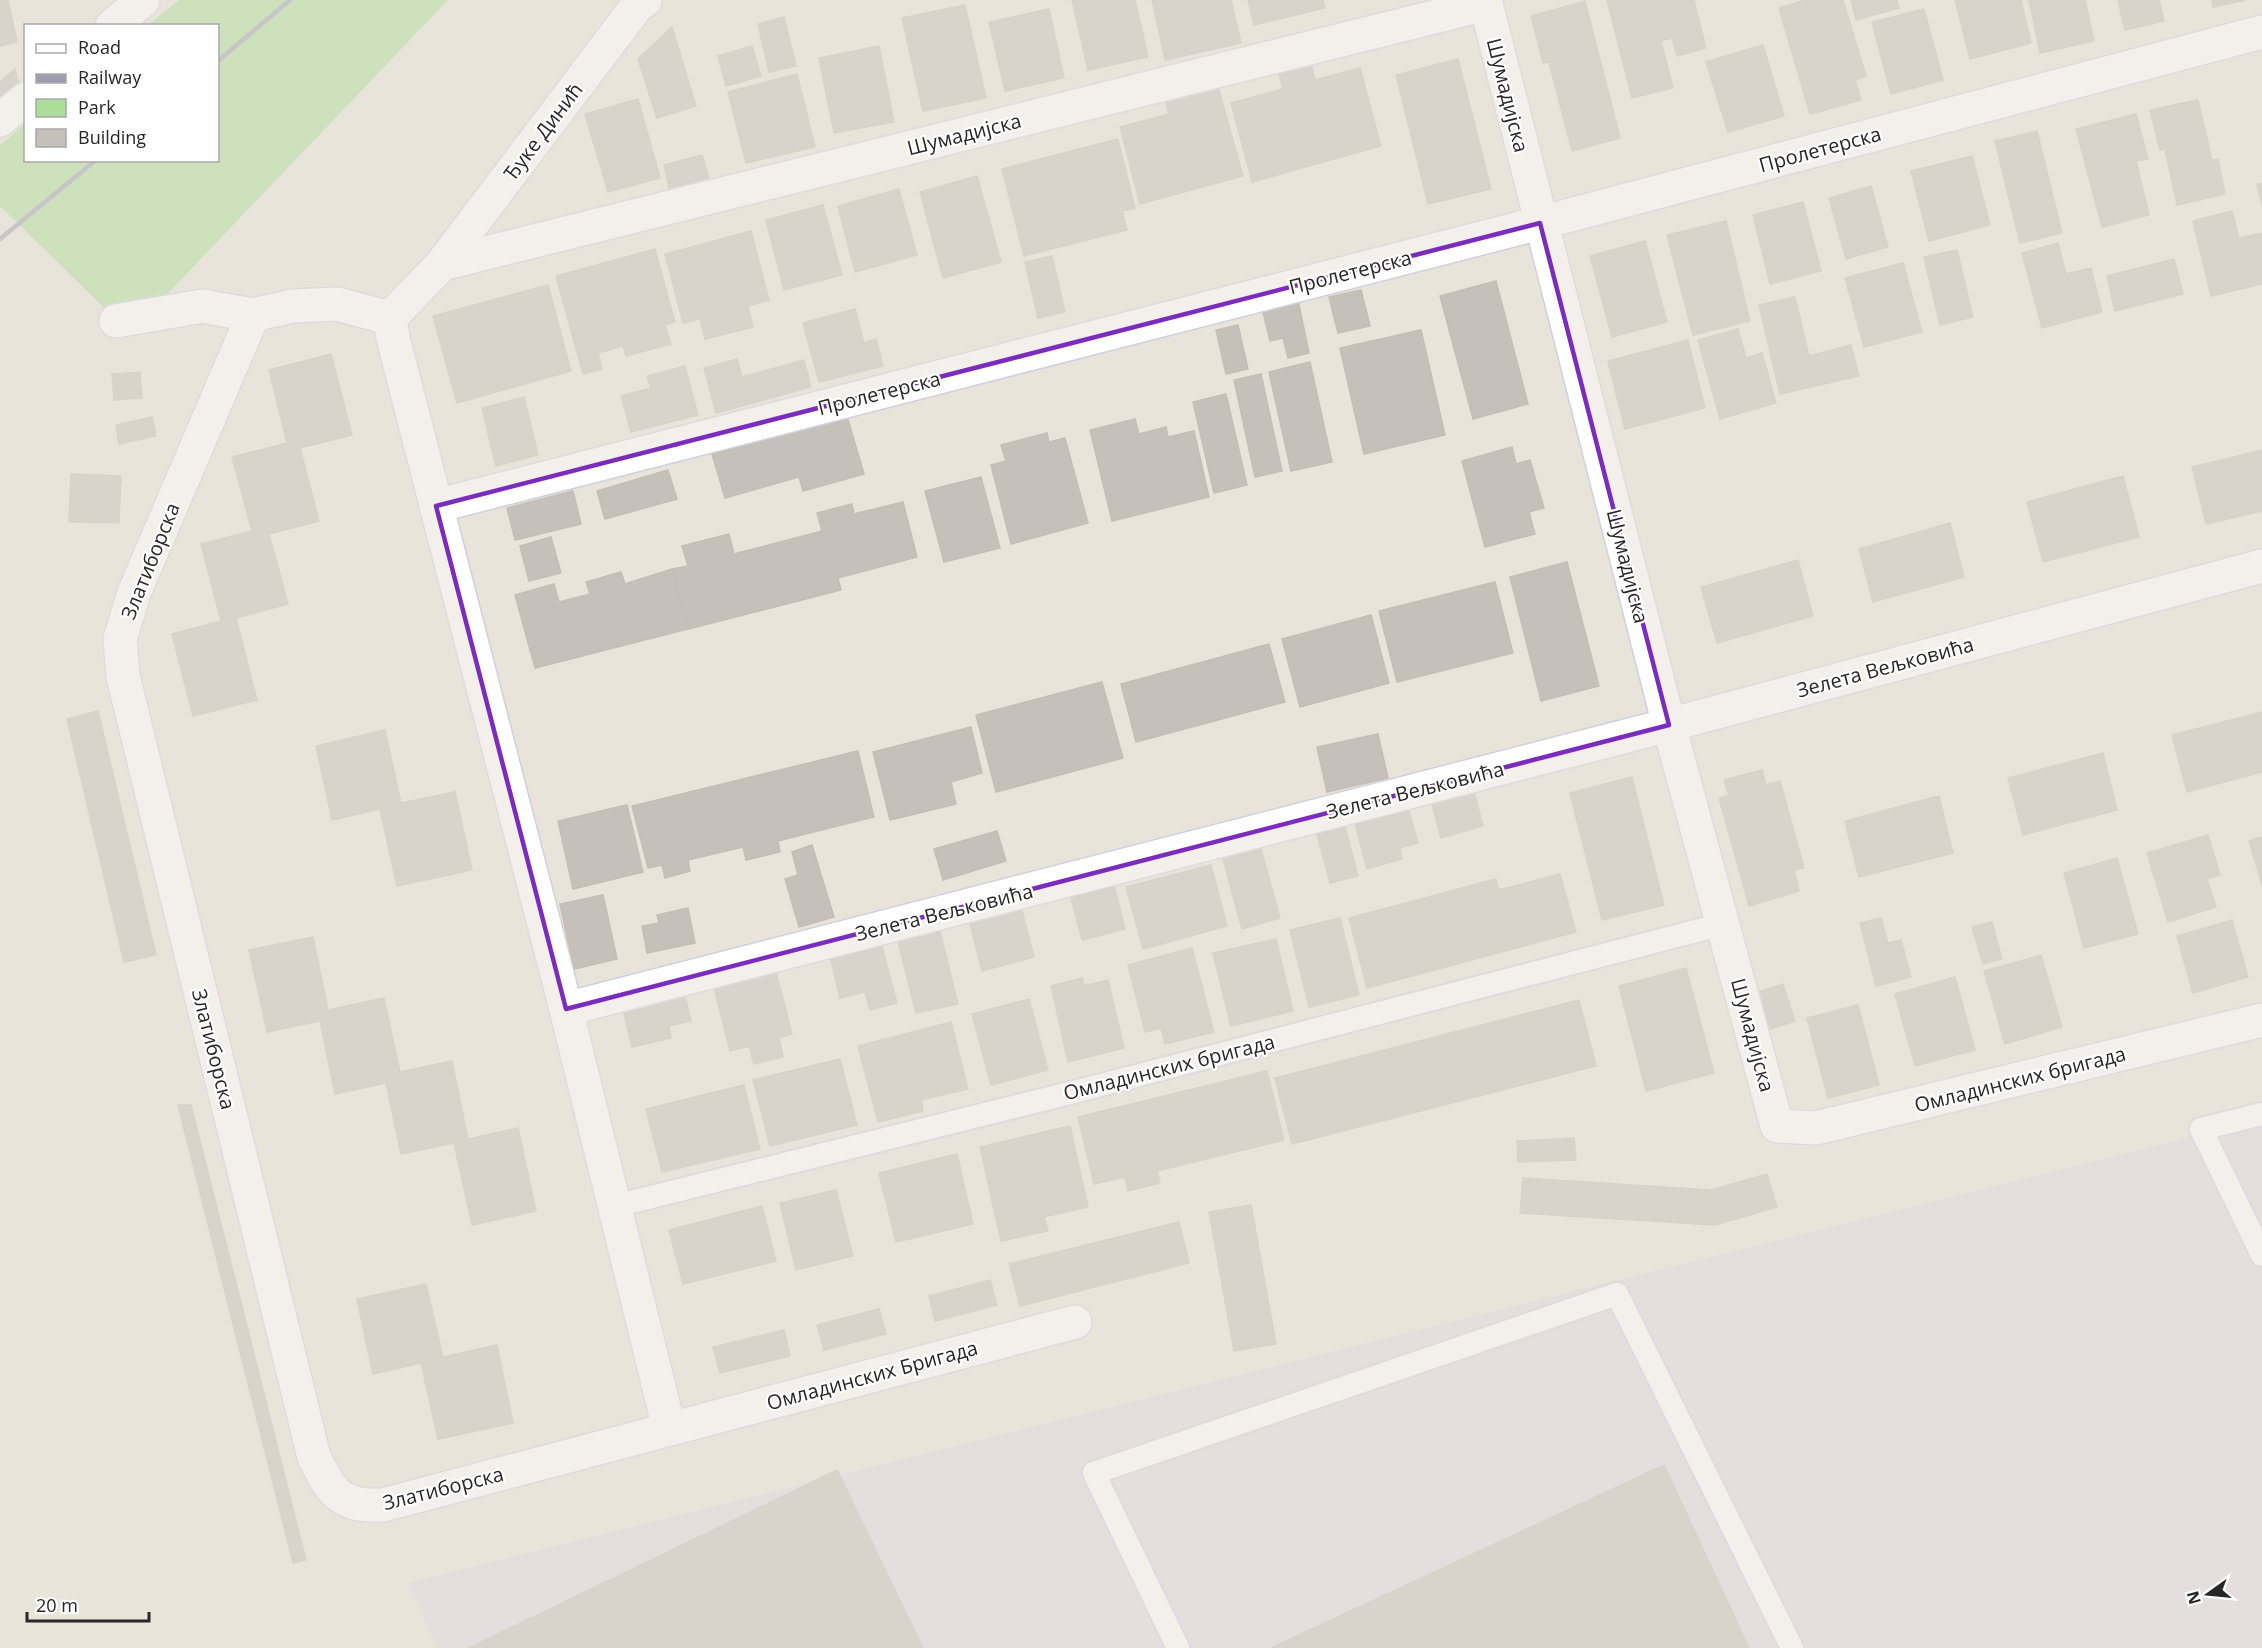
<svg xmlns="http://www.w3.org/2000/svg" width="2262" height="1648" font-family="'Open Sans',sans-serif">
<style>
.industrial{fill:#dddae2}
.green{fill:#acdd99}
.building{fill:#c5c0b9;stroke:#c4bfb4;stroke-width:1.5}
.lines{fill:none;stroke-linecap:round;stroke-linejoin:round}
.lane-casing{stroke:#cfd1e0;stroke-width:26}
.street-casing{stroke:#cfd1e0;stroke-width:36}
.lane{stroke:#fff;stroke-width:22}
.street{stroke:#fff;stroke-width:33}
.rail{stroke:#9d9fb1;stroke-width:4.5}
.marked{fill:none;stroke:#7b2cbf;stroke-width:4.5;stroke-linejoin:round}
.labels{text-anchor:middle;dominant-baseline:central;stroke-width:4.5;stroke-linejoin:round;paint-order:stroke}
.street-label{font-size:20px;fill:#272727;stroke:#fff}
</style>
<rect width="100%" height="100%" fill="#e9e4da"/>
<polygon class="industrial" points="2262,1119 2262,1648 438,1648 407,1583"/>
<polygon class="green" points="179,0 448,0 130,333 0,206 0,145 25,124 26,160 218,160 218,26 148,25"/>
<g class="building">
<polygon points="0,0 8,0 17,42 0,46"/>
<polygon points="1072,0 1135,0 1148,57 1088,70"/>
<polygon points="1152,0 1231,0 1241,43 1165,60"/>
<polygon points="1248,0 1323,0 1325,8 1254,25"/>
<polygon points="1607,0 1694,0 1706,48 1677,56 1672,38 1661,41 1673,88 1632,98"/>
<polygon points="1805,0 1843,0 1866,76 1855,80 1861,100 1810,114 1779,8"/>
<polygon points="1851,0 1897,0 1899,8 1856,20"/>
<polygon points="1955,0 2021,0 2031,43 1970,59"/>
<polygon points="2029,0 2085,0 2094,41 2040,53"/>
<polygon points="2118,0 2159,0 2164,21 2125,30"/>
<polygon points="2212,0 2246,0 2213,7"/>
<polygon points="1585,1 1620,138 1572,151 1549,62 1543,63 1531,16"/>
<polygon points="965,5 986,98 923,111 902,18"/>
<polygon points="1049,9 1064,78 1005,91 989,22"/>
<polygon points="1924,9 1943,80 1891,94 1872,22"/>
<polygon points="784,17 796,66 769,72 758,24"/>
<polygon points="672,27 696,106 657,118 638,59"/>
<polygon points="1763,45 1784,116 1728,132 1706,62"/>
<polygon points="752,46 761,76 726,86 718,56"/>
<polygon points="879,46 894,122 834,133 819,58"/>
<polygon points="1458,59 1491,189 1428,204 1396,75"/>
<polygon points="1310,60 1315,80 1360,68 1381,146 1252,182 1231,103 1283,89 1278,69"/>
<polygon points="15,69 21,92 0,111 0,82"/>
<polygon points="797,74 815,147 746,163 728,92"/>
<polygon points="1217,83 1243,176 1140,204 1120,127 1169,114 1164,96"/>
<polygon points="638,99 660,178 608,192 585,114"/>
<polygon points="2198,100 2212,160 2218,159 2225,194 2177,205 2165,149 2160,150 2150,110"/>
<polygon points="2136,114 2148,159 2136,161 2149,215 2102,227 2076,129"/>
<polygon points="2037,131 2062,233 2020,243 1995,141"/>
<polygon points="1118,139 1135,208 1122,211 1127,230 1024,256 1002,169"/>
<polygon points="702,155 709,178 669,188 664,165"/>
<polygon points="1972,156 1990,225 1929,241 1911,171"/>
<polygon points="977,176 1001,262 943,278 920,192"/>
<polygon points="2262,183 2262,205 2257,185"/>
<polygon points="1871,186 1888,247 1846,259 1829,198"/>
<polygon points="899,189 917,255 855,272 838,206"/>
<polygon points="1803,202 1821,271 1770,284 1753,215"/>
<polygon points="823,205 842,275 784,290 766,220"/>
<polygon points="2232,211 2239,238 2262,233 2262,284 2211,296 2193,221"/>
<polygon points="1726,221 1750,321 1693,335 1667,235"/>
<polygon points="751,231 769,300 748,306 753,327 705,339 700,319 683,323 665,254"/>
<polygon points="1645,241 1667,322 1612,337 1590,256"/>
<polygon points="2058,243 2066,274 2091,268 2102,312 2042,328 2022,253"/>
<polygon points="655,249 675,322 665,325 671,344 626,356 623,346 598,353 602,369 583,374 556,276"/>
<polygon points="1957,250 1973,317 1940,325 1924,257"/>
<polygon points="1052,256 1065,312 1038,318 1025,262"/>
<polygon points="2174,259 2183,294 2115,311 2107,276"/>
<polygon points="1903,263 1922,332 1864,347 1845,278"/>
<polygon points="1496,281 1528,404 1473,419 1440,296"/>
<polygon points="548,285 571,371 457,403 433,316"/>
<polygon points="1361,290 1370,326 1338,333 1329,297"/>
<polygon points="1795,297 1809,356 1851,345 1859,376 1780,394 1759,305"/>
<polygon points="1298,300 1309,353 1288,358 1283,338 1270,341 1262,308"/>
<polygon points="855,309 864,343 876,339 883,366 819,382 803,323"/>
<polygon points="1238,325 1248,369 1226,374 1216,330"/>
<polygon points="1738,329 1746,358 1762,353 1776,403 1720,419 1698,340"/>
<polygon points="1421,330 1445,435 1364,454 1340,348"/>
<polygon points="1688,340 1705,408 1625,429 1608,361"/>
<polygon points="331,354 352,435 300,448 319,521 269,534 288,604 236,618 257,700 193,716 172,634 221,621 201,544 252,531 232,457 287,443 269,370"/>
<polygon points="737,359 742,377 804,360 811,387 716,413 704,368"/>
<polygon points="1310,362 1332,462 1291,471 1269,372"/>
<polygon points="685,366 698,415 631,432 621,396 651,388 647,376"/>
<polygon points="140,372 142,398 114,400 112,374"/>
<polygon points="1261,374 1282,471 1255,477 1234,380"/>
<polygon points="1226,394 1247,485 1214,493 1193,402"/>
<polygon points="524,397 538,455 496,466 482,408"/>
<polygon points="847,416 864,474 803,491 799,477 725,498 712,454"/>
<polygon points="152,417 156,436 119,444 116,425"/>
<polygon points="1135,419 1139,434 1166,427 1168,437 1194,431 1209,497 1112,521 1090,430"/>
<polygon points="1047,433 1049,442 1065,438 1088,523 1011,544 991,465 1006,461 1001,445"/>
<polygon points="1512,447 1516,464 1530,460 1544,508 1529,512 1535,534 1485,547 1462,461"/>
<polygon points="2262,450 2262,511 2206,524 2192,467"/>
<polygon points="668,470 677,499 605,519 597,491"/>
<polygon points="71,474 121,476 119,523 69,522"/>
<polygon points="2123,476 2139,537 2043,562 2027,502"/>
<polygon points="981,477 1000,548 944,562 925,491"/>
<polygon points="573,491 581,524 515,540 507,508"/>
<polygon points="903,502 917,557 838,578 841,590 688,629 672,569 688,566 682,546 729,534 734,554 822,531 817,513 852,504 854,514"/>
<polygon points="1950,523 1964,577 1873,602 1859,549"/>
<polygon points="551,537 561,573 529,581 520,546"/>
<polygon points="1798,560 1813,616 1717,643 1701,587"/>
<polygon points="1567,562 1599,686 1541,701 1510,577"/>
<polygon points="672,569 688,629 535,668 515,595 554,584 559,602 590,594 586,582 621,572 625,584"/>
<polygon points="1495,582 1513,653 1397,682 1379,611"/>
<polygon points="1371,615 1389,683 1300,707 1282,639"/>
<polygon points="1269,644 1285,702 1136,742 1121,684"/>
<polygon points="1102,682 1123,758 996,792 976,715"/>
<polygon points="98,711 156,955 124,962 67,719"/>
<polygon points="2262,712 2262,772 2187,792 2172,735"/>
<polygon points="971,727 982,773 951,782 956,804 890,820 873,752"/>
<polygon points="385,730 401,803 455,792 472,870 397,886 380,809 332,820 316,746"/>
<polygon points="1378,734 1388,778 1327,792 1317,747"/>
<polygon points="858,751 874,817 778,841 780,852 746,860 743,847 688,860 690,871 665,878 662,865 648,868 632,806"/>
<polygon points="2103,753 2117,810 2023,835 2008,778"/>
<polygon points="1762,770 1766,785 1780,781 1804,868 1794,870 1799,891 1749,906 1719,798 1729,795 1724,780"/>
<polygon points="1632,777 1664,905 1602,920 1570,793"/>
<polygon points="1474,792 1483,826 1441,838 1432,804"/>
<polygon points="1939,796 1953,853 1859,877 1845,821"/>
<polygon points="1407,804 1418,843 1400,848 1402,859 1367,869 1354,819"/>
<polygon points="627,805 643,872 573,889 558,821"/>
<polygon points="1344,823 1358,876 1330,883 1316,831"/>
<polygon points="997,831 1006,861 943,880 934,849"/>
<polygon points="2208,835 2220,875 2207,879 2216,907 2168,922 2147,853"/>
<polygon points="2262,837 2262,885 2249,841"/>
<polygon points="812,845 834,917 799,927 785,879 798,875 792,852"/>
<polygon points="1261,849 1280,918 1242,929 1223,859"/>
<polygon points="2117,858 2138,934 2084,948 2064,873"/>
<polygon points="1211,865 1227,926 1143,949 1126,887"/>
<polygon points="1560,874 1576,932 1367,988 1349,918 1496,879 1499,890"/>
<polygon points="1114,885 1125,929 1082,940 1071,897"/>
<polygon points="603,895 617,959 574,969 560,904"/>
<polygon points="1021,907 1034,957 982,971 969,920"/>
<polygon points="688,908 695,943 647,953 642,926 659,923 657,915"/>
<polygon points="1340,918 1359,995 1309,1007 1290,930"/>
<polygon points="1881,918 1888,943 1901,940 1911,977 1876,986 1860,923"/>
<polygon points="2232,920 2248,977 2193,993 2177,936"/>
<polygon points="1992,922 2002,959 1983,964 1972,927"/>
<polygon points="939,927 958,1004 916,1013 897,937"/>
<polygon points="313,937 328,1010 384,998 400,1072 452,1061 468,1139 518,1128 536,1211 472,1225 454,1143 401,1154 386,1083 335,1094 320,1021 267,1032 249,950"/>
<polygon points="1276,939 1293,1011 1231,1026 1213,953"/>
<polygon points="881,943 897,1003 870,1010 865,992 840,998 830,956"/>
<polygon points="1192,948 1214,1032 1165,1044 1161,1028 1145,1032 1128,965"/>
<polygon points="2041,955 2062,1027 2005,1044 1984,971"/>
<polygon points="775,968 792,1034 779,1038 783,1057 754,1064 749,1046 730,1051 713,984"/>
<polygon points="1686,968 1714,1073 1646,1091 1619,986"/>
<polygon points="1955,977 1975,1050 1915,1066 1895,994"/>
<polygon points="1082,978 1084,986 1108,980 1124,1048 1068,1062 1051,986"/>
<polygon points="1783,984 1795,1021 1770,1029 1758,992"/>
<polygon points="685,996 691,1021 669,1026 671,1038 632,1047 623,1010"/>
<polygon points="1029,999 1048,1070 991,1085 972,1014"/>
<polygon points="1579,1000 1596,1066 1292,1144 1275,1078"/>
<polygon points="1858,1005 1879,1085 1828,1098 1807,1018"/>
<polygon points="951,1022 968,1089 921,1100 923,1111 878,1122 858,1046"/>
<polygon points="840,1059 857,1125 770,1146 753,1080"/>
<polygon points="1267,1071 1284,1140 1157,1171 1160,1183 1128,1191 1125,1177 1094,1184 1078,1117"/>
<polygon points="744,1085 760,1149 662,1172 646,1109"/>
<polygon points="178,1105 191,1105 306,1560 293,1563"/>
<polygon points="1070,1126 1088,1207 1044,1217 1048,1231 1001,1241 980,1147"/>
<polygon points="1574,1138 1576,1160 1518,1162 1517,1141"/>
<polygon points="957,1154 973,1224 896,1242 879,1173"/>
<polygon points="1767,1174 1777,1207 1715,1225 1520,1213 1523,1178 1711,1190"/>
<polygon points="836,1190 853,1256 796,1270 780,1203"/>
<polygon points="1251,1205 1276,1344 1234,1351 1209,1212"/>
<polygon points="762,1206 776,1261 683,1284 669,1230"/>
<polygon points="1179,1222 1189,1263 1020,1306 1009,1264"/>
<polygon points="990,1280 997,1305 935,1321 929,1296"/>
<polygon points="426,1284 443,1357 497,1345 513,1423 438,1439 421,1363 373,1374 357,1299"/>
<polygon points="879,1309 886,1334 824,1350 817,1325"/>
<polygon points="784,1330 790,1356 720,1373 713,1347"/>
<polygon points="1664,1465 1749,1648 1271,1648"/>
<polygon points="837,1470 923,1648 469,1648"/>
</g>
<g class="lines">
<g class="lane-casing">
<g id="lane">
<polyline points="2262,1114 2201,1129 2262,1255"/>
<polyline points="615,1206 1074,1092 1723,924"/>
<polyline points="1178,1648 1094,1473 1617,1294 1792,1648"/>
</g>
</g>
<g class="street-casing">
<g id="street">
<polyline points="645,0 637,6 442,264 390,318 393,338 566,1009 669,1428"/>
<polyline points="1485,0 1669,725 1777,1126 1816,1128 2262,1020"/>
<polyline points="112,26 143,0"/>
<polyline points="0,120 26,99"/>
<polyline points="442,264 1486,4"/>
<path d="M390,318l-53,-14 -44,2 -40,9 -119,278 -14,46 3,37 191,781c18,36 26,50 69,48l692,-183"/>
<polyline points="116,321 202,306 253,315"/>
<polyline points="436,506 1540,223 2262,32"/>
<polyline points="566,1009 1669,725 2262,566"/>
</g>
</g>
<use href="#lane" class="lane"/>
<use href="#street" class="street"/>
<g class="rail">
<polyline points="218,61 290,0"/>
<polyline points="0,239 96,160"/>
</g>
</g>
<path d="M0 0H2262V1648H0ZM1540,223l129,502 -1103,284 -130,-503z" fill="#e9e4da" fill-opacity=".55" fill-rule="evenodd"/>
<path class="marked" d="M1540,223l129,502 -1103,284 -130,-503z"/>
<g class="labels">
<g class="street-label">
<text transform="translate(1508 95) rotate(76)">Шумадијска</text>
<text transform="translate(543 131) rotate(-53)">Ђуке Динић</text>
<text transform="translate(964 134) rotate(-14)">Шумадијска</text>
<text transform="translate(1820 149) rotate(-15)">Пролетерска</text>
<text transform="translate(1350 272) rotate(-14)">Пролетерска</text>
<text transform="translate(879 393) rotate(-14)">Пролетерска</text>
<text transform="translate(150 561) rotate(-68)">Златиборска</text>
<text transform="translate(1628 566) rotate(76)">Шумадијска</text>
<text transform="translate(1885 667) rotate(-15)">Зелета Вељковића</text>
<text transform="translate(1415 790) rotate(-14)">Зелета Вељковића</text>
<text transform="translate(944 912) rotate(-14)">Зелета Вељковића</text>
<text transform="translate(1753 1035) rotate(75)">Шумадијска</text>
<text transform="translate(214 1049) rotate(76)">Златиборска</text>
<text transform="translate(1169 1067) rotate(-14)">Омладинских бригада</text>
<text transform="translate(2020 1079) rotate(-14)">Омладинских бригада</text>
<text transform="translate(872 1375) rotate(-15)">Омладинских Бригада</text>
<text transform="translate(443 1488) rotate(-14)">Златиборска</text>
</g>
</g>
<rect x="24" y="24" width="195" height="138" fill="#ffffff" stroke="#a9a9a9" stroke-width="1.5"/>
<rect x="36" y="44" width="30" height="9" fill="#ffffff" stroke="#a9a9a9" stroke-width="1.5"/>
<text x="78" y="54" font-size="18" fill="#272727">Road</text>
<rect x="36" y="74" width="30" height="9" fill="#9d9fb1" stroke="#a9a9a9" stroke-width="1.5"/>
<text x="78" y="84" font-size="18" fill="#272727">Railway</text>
<rect x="36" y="99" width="30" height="18" fill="#acdd99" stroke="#a9a9a9" stroke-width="1.5"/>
<text x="78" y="114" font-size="18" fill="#272727">Park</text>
<rect x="36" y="129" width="30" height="18" fill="#c5c0b9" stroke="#a9a9a9" stroke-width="1.5"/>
<text x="78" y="144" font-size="18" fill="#272727">Building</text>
<g transform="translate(2208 1594) rotate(255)" stroke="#ffffff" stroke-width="4.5" paint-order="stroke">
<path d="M0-4.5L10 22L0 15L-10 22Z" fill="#272727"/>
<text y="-9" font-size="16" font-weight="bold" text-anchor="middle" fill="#272727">N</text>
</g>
<path d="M27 1612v9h122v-9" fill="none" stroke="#272727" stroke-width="3"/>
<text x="36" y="1612" font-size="18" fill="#272727" stroke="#ffffff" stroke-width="4.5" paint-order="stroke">20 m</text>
</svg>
